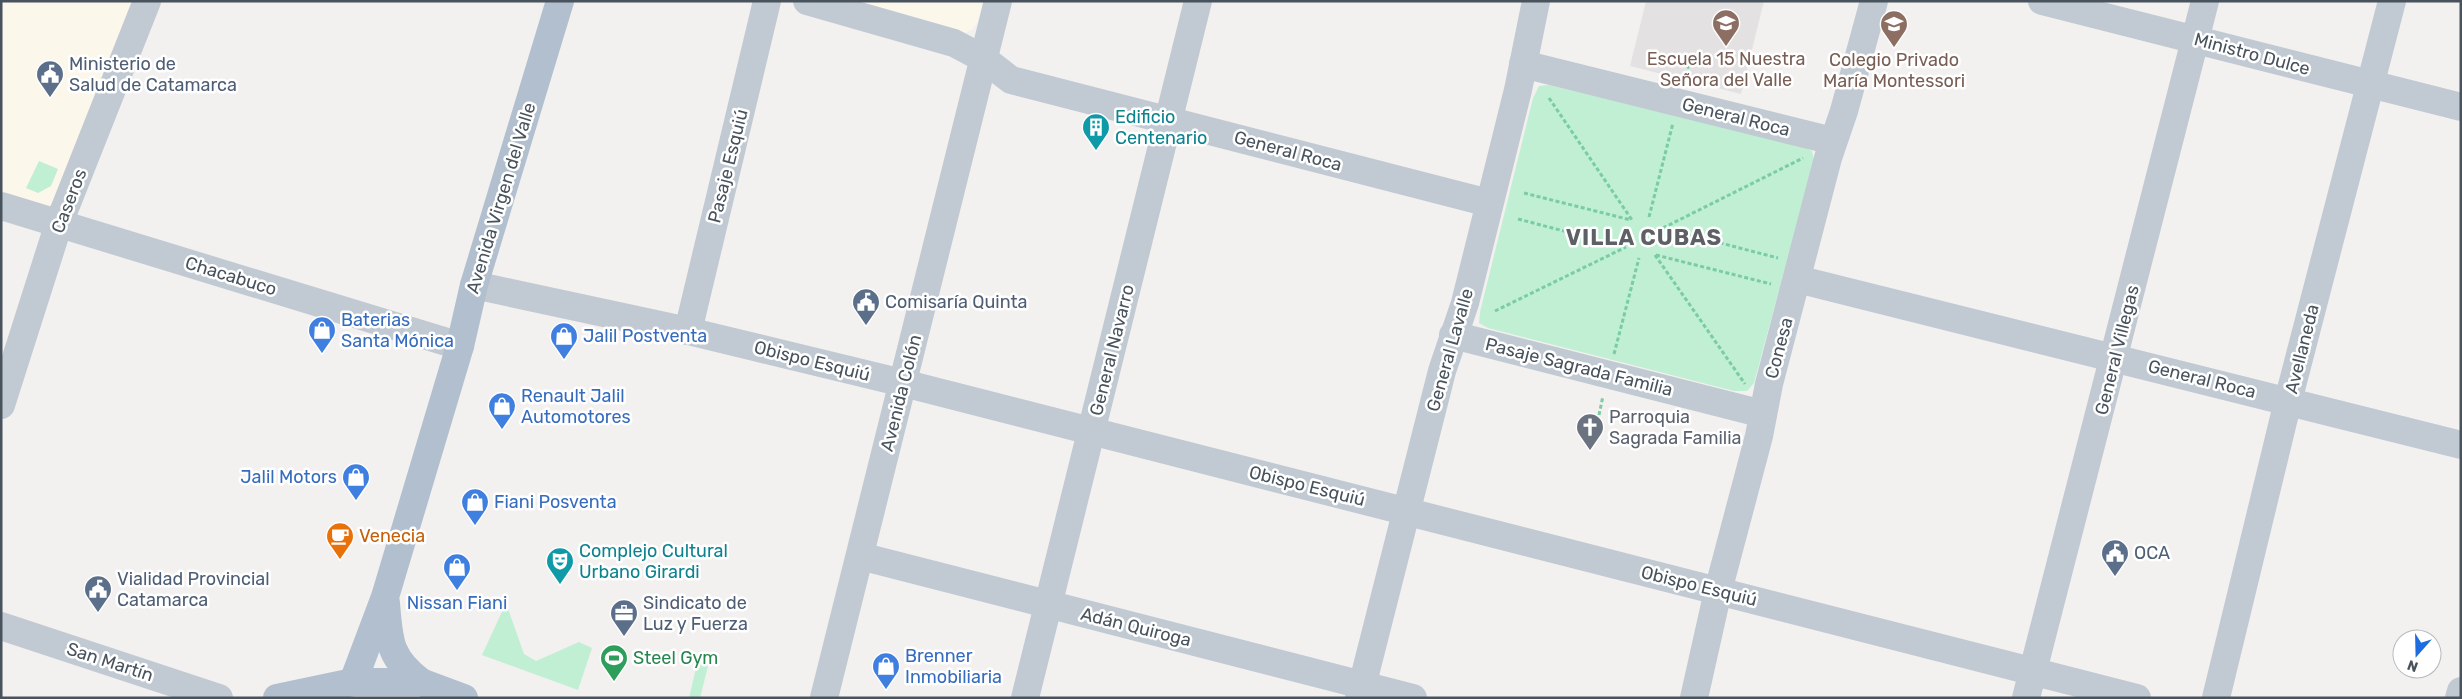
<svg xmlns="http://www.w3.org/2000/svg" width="2462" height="699" font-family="Rubik,sans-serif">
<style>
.commercial{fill:#fcf7eb}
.education{fill:#e4e1e2}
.green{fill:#c0efd3}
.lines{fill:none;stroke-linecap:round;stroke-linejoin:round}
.path{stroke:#79cca5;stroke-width:3;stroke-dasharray:4 2.5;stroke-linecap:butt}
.minor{stroke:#c1cad2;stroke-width:28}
.major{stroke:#b1bfce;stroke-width:28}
.labels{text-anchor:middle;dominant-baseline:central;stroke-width:5;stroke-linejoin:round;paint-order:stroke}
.street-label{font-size:18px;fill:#48535d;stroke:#fff}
.education-label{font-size:18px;fill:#785e54;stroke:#fff}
.service-label{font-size:18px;fill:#4e5e75;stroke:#fff;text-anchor:start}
.culture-label{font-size:18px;fill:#0d838f;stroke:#fff;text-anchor:start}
.shop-label{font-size:18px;fill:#366cbe;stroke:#fff;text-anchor:start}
.worship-label{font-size:18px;fill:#5b616d;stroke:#fff;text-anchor:start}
.food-label{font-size:18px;fill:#c56008;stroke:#fff;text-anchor:start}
.leisure-label{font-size:18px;fill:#27864d;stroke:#fff;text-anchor:start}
.district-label{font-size:22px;font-weight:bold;letter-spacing:1px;fill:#5d6065;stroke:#fff}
</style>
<rect width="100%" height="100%" fill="#f3f0f0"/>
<g class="commercial">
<polygon points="1,1 137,1 60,195 51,205 38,206 1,196"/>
<polygon points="849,1 983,1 978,22 972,30 964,33"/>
</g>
<polygon class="education" points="1646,1 1764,1 1741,94 1630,66"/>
<g class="green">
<polygon points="1549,85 1803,146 1812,151 1814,160 1754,383 1747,391 1734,391 1488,328 1479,323 1480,312 1533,98 1539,86"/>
<polygon points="39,161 58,169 51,186 38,193 26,188"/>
<polygon points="506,603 524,654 536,661 579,642 592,648 578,690 482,655"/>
<polygon points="700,651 711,654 700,698 689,698"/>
</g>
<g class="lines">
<g class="path">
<polyline points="1684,81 1690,60"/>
<polyline points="1549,98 1632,220"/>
<polyline points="1524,193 1631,220"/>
<polyline points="1649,217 1673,123"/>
<polyline points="1518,219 1625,247"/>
<polyline points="1663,228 1803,158"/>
<polyline points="1663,228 1778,258"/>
<polyline points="1655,255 1745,384"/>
<polyline points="1656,255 1771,284"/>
<polyline points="1495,311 1626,247"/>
<polyline points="1614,354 1639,258"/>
<polyline points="1599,415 1603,396"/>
</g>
<g class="minor">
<polyline points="807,1 954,43 984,59 1011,80 1489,203"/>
<polyline points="2042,1 2461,107"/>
<polyline points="1523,64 1833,141"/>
<polyline points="1,206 460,346"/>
<polyline points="1797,279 2461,445"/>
<polyline points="474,285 688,331 903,383 2137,698"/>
<polyline points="688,331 767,1"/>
<polyline points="1453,335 1763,414"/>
<polyline points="1,405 59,223 147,1"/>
<polyline points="860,556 1413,698"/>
<polyline points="1,626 219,698"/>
<polyline points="824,698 998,1"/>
<polyline points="1025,698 1198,1"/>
<polyline points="1359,698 1442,371 1465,303 1518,90 1536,1"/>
<polyline points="1694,698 1718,591 1759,436 1769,384 1828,158 1844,111 1874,1"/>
<polyline points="2026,698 2205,1"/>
<polyline points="2216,698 2288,401 2392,1"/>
<polyline points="2459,698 2461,691"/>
</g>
<g class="major">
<path d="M386,603c3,38 3,55 35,79"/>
<polyline points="353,682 385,597 460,346 474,285 560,1"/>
<polyline points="277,698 353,682 421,682 464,698"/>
</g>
</g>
<defs>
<g id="school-pin" transform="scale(1.4375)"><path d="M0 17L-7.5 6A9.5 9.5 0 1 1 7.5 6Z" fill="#8d6e63" stroke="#fff"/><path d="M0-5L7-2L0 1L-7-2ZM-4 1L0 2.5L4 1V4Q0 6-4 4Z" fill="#fff"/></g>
<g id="civic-pin" transform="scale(1.4375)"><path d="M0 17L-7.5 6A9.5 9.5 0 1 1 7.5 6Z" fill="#5c6f8a" stroke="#fff"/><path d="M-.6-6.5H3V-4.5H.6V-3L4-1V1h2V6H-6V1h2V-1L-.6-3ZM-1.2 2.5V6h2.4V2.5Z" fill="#fff"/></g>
<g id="building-pin" transform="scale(1.4375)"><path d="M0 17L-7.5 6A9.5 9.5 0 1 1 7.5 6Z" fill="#0f9aa8" stroke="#fff"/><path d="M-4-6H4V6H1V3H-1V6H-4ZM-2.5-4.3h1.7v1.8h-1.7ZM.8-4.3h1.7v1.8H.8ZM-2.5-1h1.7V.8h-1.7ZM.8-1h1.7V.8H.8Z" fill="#fff"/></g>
<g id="shop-pin" transform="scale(1.4375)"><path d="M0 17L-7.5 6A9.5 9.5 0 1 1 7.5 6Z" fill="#3f7fe0" stroke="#fff"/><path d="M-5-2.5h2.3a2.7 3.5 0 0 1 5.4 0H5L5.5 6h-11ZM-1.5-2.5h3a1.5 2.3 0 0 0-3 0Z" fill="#fff"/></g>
<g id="church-pin" transform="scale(1.4375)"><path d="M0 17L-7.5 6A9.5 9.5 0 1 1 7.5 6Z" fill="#6b7280" stroke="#fff"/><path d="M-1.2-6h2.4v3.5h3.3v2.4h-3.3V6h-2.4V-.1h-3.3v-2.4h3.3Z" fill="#fff"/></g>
<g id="cafe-pin" transform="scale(1.4375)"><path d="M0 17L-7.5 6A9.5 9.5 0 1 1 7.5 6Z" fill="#e8710a" stroke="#fff"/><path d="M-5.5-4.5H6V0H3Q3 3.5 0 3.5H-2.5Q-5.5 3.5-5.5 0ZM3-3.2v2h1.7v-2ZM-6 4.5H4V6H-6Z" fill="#fff"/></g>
<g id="theatre-pin" transform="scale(1.4375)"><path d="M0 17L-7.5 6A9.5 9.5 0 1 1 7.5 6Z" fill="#0f9aa8" stroke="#fff"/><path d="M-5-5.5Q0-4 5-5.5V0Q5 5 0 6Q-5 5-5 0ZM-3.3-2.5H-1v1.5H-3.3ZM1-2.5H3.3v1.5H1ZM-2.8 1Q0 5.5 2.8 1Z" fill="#fff"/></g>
<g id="office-pin" transform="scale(1.4375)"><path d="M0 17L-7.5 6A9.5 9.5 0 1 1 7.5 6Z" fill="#5c6f8a" stroke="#fff"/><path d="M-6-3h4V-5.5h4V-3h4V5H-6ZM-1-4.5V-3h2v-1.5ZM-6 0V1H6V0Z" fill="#fff"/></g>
<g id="stadium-pin" transform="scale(1.4375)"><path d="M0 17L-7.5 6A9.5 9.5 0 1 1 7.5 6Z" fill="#2e9e5b" stroke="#fff"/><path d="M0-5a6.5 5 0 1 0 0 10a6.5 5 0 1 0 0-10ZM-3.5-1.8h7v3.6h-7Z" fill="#fff"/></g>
</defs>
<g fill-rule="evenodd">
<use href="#school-pin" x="1726" y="23"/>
<use href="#school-pin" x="1894" y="24"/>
<use href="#civic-pin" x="50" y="74"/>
<use href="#building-pin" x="1096" y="127"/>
<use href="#civic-pin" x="866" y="302"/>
<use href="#shop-pin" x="322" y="330"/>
<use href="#shop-pin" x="564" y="336"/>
<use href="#shop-pin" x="502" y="406"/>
<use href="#church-pin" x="1590" y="427"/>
<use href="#shop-pin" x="356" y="477"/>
<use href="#shop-pin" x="475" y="502"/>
<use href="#cafe-pin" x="340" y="536"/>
<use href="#civic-pin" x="2115" y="553"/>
<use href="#theatre-pin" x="560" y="561"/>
<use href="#shop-pin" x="457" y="567"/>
<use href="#civic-pin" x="98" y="589"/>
<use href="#office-pin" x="624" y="613"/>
<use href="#stadium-pin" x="614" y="658"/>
<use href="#shop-pin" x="886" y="666"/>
</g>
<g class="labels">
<g class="street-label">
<text transform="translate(2252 54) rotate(15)">Ministro Dulce</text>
<text transform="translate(1736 117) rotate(14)">General Roca</text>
<text transform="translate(1288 151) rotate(15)">General Roca</text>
<text transform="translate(728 166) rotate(-76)">Pasaje Esquiú</text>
<text transform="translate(501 198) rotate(-73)">Avenida Virgen del Valle</text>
<text transform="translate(69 201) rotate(-69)">Caseros</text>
<text transform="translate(231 276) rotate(17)">Chacabuco</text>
<text transform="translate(1779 348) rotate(-75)">Conesa</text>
<text transform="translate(2302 349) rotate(-76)">Avellaneda</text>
<text transform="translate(1112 350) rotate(-76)">General Navarro</text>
<text transform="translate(1450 350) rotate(-74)">General Lavalle</text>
<text transform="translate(2117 350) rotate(-76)">General Villegas</text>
<text transform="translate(812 361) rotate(14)">Obispo Esquiú</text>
<text transform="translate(1579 367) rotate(14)">Pasaje Sagrada Familia</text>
<text transform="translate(2202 379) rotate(14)">General Roca</text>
<text transform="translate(901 393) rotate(-76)">Avenida Colón</text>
<text transform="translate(1307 486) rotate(14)">Obispo Esquiú</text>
<text transform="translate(1699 586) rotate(14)">Obispo Esquiú</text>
<text transform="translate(1136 627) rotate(14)">Adán Quiroga</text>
<text transform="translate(110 662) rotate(18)">San Martín</text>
</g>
<g class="education-label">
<text x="1726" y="59">Escuela 15 Nuestra<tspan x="1726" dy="21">Señora del Valle</tspan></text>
<text x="1894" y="60">Colegio Privado<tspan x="1894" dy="21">María Montessori</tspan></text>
</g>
<g class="service-label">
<text x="69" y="64">Ministerio de<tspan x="69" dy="21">Salud de Catamarca</tspan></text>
<text x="885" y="302">Comisaría Quinta</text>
<text x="2134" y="553">OCA</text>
<text x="117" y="579">Vialidad Provincial<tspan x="117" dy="21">Catamarca</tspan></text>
<text x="643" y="603">Sindicato de<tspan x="643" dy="21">Luz y Fuerza</tspan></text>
</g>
<g class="culture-label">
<text x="1115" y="117">Edificio<tspan x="1115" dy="21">Centenario</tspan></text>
<text x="579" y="551">Complejo Cultural<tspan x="579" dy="21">Urbano Girardi</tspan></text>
</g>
<g class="shop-label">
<text x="341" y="320">Baterias<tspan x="341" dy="21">Santa Mónica</tspan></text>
<text x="583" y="336">Jalil Postventa</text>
<text x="521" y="396">Renault Jalil<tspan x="521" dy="21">Automotores</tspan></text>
<text x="337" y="477" text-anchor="end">Jalil Motors</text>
<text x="494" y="502">Fiani Posventa</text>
<text x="457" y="603" text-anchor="middle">Nissan Fiani</text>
<text x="905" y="656">Brenner<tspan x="905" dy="21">Inmobiliaria</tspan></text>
</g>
<g class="worship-label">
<text x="1609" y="417">Parroquia<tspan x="1609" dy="21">Sagrada Familia</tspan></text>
</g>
<g class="food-label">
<text x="359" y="536">Venecia</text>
</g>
<g class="leisure-label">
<text x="633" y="658">Steel Gym</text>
</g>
<g class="district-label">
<text x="1644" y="237">VILLA CUBAS</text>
</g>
</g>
<rect width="2462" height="699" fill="none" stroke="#48535d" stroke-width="5"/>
<g transform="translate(2417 654) rotate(200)"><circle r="24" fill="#ffffff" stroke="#b6babe"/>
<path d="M0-4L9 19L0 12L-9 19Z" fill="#1d6de0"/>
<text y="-8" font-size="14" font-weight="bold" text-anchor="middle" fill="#48535d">N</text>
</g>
</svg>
